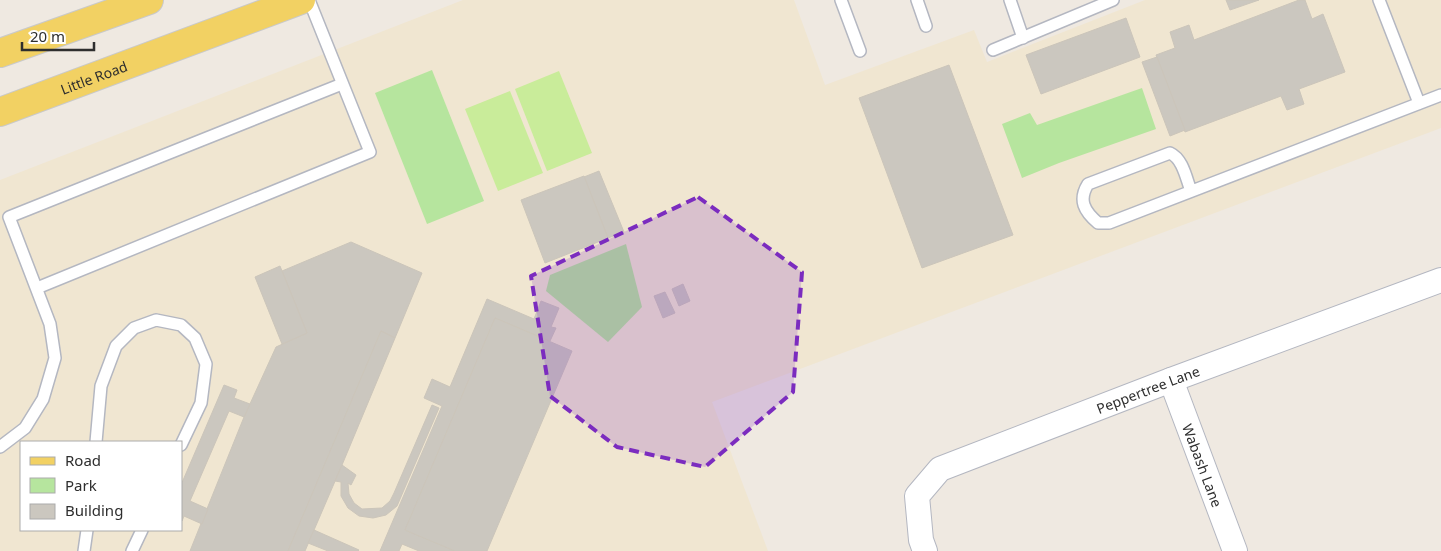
<svg xmlns="http://www.w3.org/2000/svg" width="1441" height="551" font-family="'Noto Sans',sans-serif">
<style>
.education{fill:#f0e6d1;fill-rule:evenodd}
.green{fill:#b6e59e}
.pitch{fill:#c9ec9a}
.building{fill:#cbc7bf;stroke:#cbc5ba}
.lines{fill:none;stroke-linecap:round;stroke-linejoin:round}
.service-casing{stroke:#b4b7c1;stroke-width:14}
.minor-casing{stroke:#b4b7c1;stroke-width:26}
.primary-casing{stroke:#c9c9c9;stroke-width:30}
.service{stroke:#fff;stroke-width:11}
.minor{stroke:#fff;stroke-width:24}
.primary{stroke:#f2d163;stroke-width:28}
.marked{fill:#7b2cbf;fill-opacity:0.2;stroke:#7b2cbf;stroke-width:4;stroke-dasharray:10 6;stroke-linejoin:round}
.labels{text-anchor:middle;dominant-baseline:central;stroke-width:5;stroke-linejoin:round;paint-order:stroke}
.street-label{font-size:14px;fill:#2e2e2e;stroke:#fff}
</style>
<rect width="100%" height="100%" fill="#efe9e1"/>
<path class="education" d="M463,0h331l31,85 149,-55 13,32 158,-62h296v128l-729,274 56,149h-768v-371zM21,442h160v88h-160z"/>
<g class="green">
<polygon points="432,70 484,201 427,224 375,93"/>
<polygon points="1142,88 1156,129 1059,163 1022,178 1002,124 1030,113 1037,125"/>
<polygon points="626,244 642,307 608,342 546,291 550,275"/>
</g>
<g class="pitch">
<polygon points="559,71 592,153 547,171 515,89"/>
<polygon points="510,91 543,173 498,191 465,109"/>
</g>
<g class="building">
<polygon points="1226,0 1259,0 1230,10"/>
<polygon points="1299,0 1305,0 1312,19 1323,14 1345,72 1299,89 1304,104 1287,110 1281,96 1185,132 1156,55 1175,48 1170,32 1189,25 1194,40"/>
<polygon points="1126,18 1140,57 1041,94 1026,55"/>
<polygon points="1157,57 1185,130 1170,136 1142,62"/>
<polygon points="949,65 1013,235 922,268 859,98"/>
<polygon points="599,171 624,232 608,238 584,177"/>
<polygon points="584,176 608,238 545,263 521,200"/>
<polygon points="351,242 422,273 395,338 381,331 288,551 190,551 244,417 276,347 307,333 282,271"/>
<polygon points="280,266 307,333 282,344 255,277"/>
<polygon points="683,284 690,301 679,306 672,289"/>
<polygon points="665,292 675,313 663,318 654,296"/>
<polygon points="487,299 534,319 541,301 559,308 551,327 556,328 550,341 495,318 405,530 455,551 419,551 402,544 399,551 380,551 442,406 424,398 432,379 450,387"/>
<polygon points="495,318 572,351 487,551 455,551 405,530"/>
<polygon points="381,331 395,338 342,465 305,551 288,551"/>
<polygon points="224,385 237,390 234,398 250,404 244,417 229,411 190,501 208,509 202,524 184,516 182,521 181,485"/>
<polygon points="432,405 439,408 397,506 386,515 373,518 359,516 348,508 341,496 341,482 335,481 342,465 356,475 351,485 348,483 349,494 354,503 362,509 382,508 390,501 394,493"/>
<polygon points="314,530 359,550 358,551 328,551 308,543"/>
</g>
<g class="lines">
<g class="service-casing">
<g id="service">
<polyline points="841,0 860,51"/>
<polyline points="917,0 926,26"/>
<polyline points="1010,0 1023,38"/>
<polyline points="1379,0 1419,103"/>
<polyline points="993,50 1113,0"/>
<path d="M1191,191c-5,-13 -8,-32 -21,-38l-82,31c-10,16 -4,27 10,39h11l332,-128"/>
<polyline points="37,288 370,152 309,0"/>
<polyline points="96,442 101,386 116,346 134,328 156,320 181,325 195,338 206,364 201,403 181,445"/>
<polyline points="0,447 25,428 43,399 55,358 50,324 9,217 342,84"/>
<polyline points="84,551 87,530"/>
<polyline points="132,551 142,530"/>
</g>
</g>
<g class="minor-casing">
<g id="minor">
<path id="s1" d="M1171,380l64,171"/>
<path id="s2" d="M925,551l-4,-11 -4,-44 23,-27 231,-89 270,-100"/>
</g>
</g>
<g class="primary-casing">
<g id="primary">
<polyline points="0,53 149,0"/>
<path id="s3" d="M0,112l301,-112"/>
</g>
</g>
<use href="#service" class="service"/>
<use href="#minor" class="minor"/>
<use href="#primary" class="primary"/>
</g>
<path class="marked" d="M698,197l104,75 -9,120 -88,75 -88,-20 -67,-51 -19,-120z"/>
<g class="labels">
<g class="street-label">
<text stroke="none"><textPath href="#s3" startOffset="100">Little Road</textPath></text>
<text stroke="none"><textPath href="#s2" startOffset="314">Peppertree Lane</textPath></text>
<text stroke="none"><textPath href="#s1" startOffset="91">Wabash Lane</textPath></text>
</g>
</g>
<rect x="20" y="441" width="162" height="90" fill="#ffffff" stroke="#ababab"/>
<rect x="30" y="457" width="25" height="8" fill="#f2d163" stroke="#ababab"/>
<text x="65" y="466" font-size="15" fill="#2e2e2e">Road</text>
<rect x="30" y="478" width="25" height="15" fill="#b6e59e" stroke="#ababab"/>
<text x="65" y="491" font-size="15" fill="#2e2e2e">Park</text>
<rect x="30" y="504" width="25" height="15" fill="#cbc7bf" stroke="#ababab"/>
<text x="65" y="516" font-size="15" fill="#2e2e2e">Building</text>
<path d="M22 42v8h72v-8" fill="none" stroke="#2e2e2e" stroke-width="2.5"/>
<text x="30" y="42" font-size="15" fill="#2e2e2e" stroke="#ffffff" stroke-width="4" paint-order="stroke">20 m</text>
</svg>
